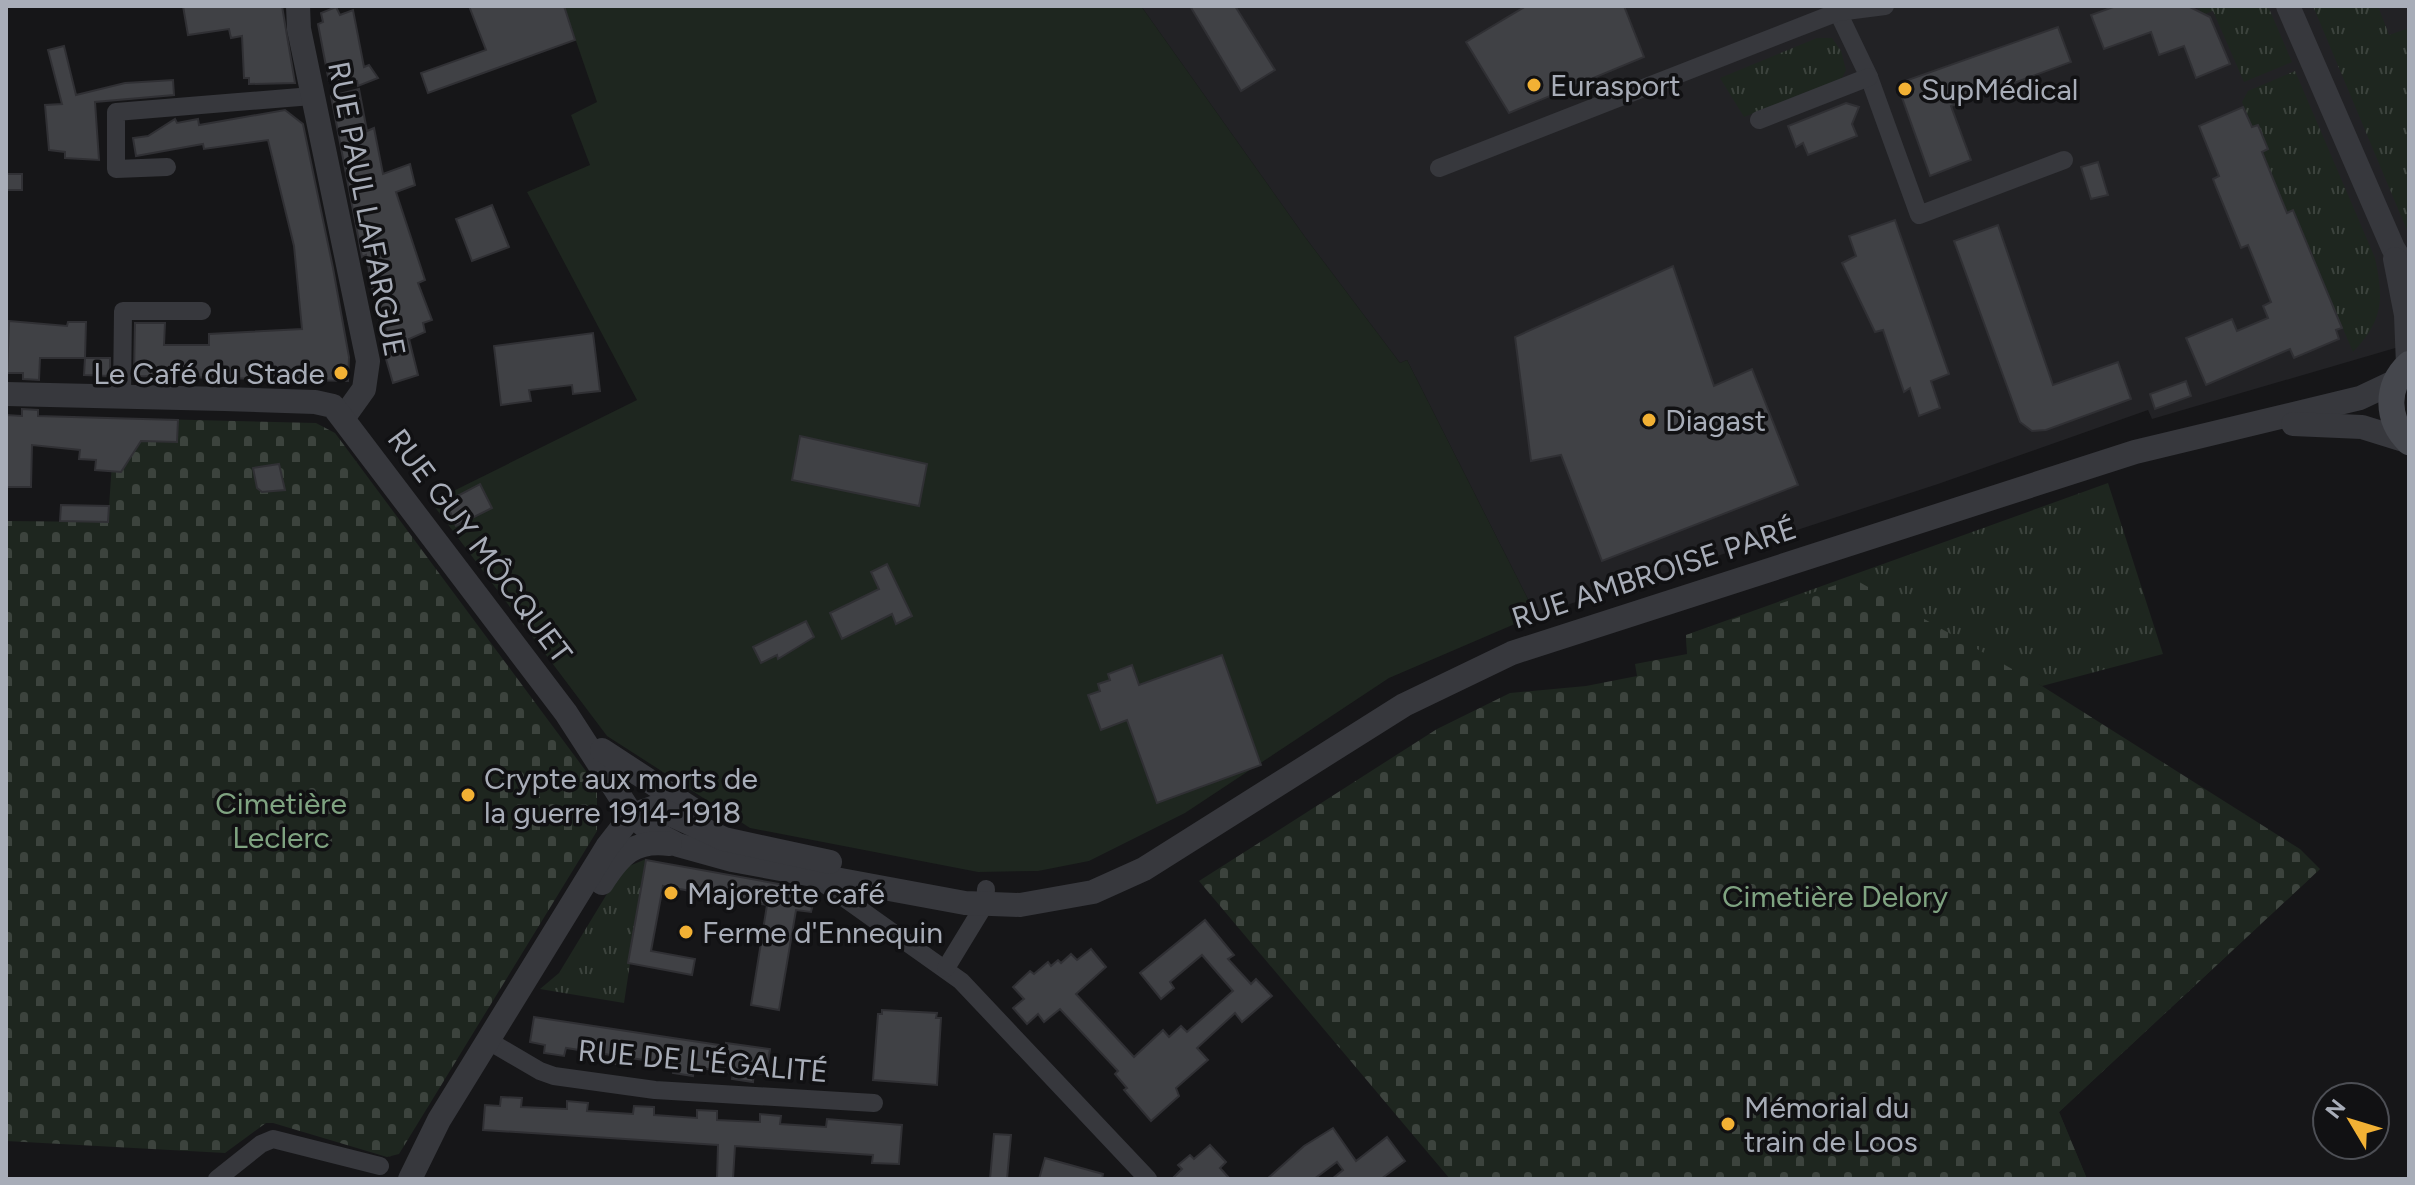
<svg xmlns="http://www.w3.org/2000/svg" width="2415" height="1185" font-family="Figtree,sans-serif">
<style>
.built{fill:#222225}
.grass{fill:url(#grass-tufts)}
.cemetery{fill:url(#cemetery-stones)}
.garden{fill:#1e261f}
.building{fill:#404145;stroke:#303034;stroke-width:2}
.lines{fill:none;stroke-linecap:round;stroke-linejoin:round}
.minor{stroke:#37383d;stroke-width:18}
.tertiary{stroke:#37383d;stroke-width:24}
.secondary{stroke:#45474d;stroke-width:26}
.poi-dot{fill:#f2b134;stroke:#111113;stroke-width:3}
.labels{text-anchor:middle;dominant-baseline:central;stroke-width:7;stroke-linejoin:round;paint-order:stroke}
.poi-label{font-size:30px;fill:#a8adb8;stroke:#111113;text-anchor:start}
.street-label{font-size:30px;fill:#a8adb8;stroke:#111113}
.park-label{font-size:30px;fill:#7fa381;stroke:#111113}
</style>
<defs>
<pattern id="grass-tufts" width="24" height="20" patternUnits="userSpaceOnUse" patternTransform="scale(2)"><rect width="24" height="20" fill="#1e261f"/><path d="M3 7l-1-3M5 7V3M7 7l1-3M15 17l-1-3M17 17v-4M19 17l1-3" fill="none" stroke="#3c433d"/></pattern>
<pattern id="cemetery-stones" width="16" height="16" patternUnits="userSpaceOnUse" patternTransform="scale(2)"><rect width="16" height="16" fill="#1e261f"/><path d="M2 7V4a2 2 0 0 1 4 0v3zM10 15v-3a2 2 0 0 1 4 0v3z" fill="#3c433d"/></pattern>
</defs>
<rect width="100%" height="100%" fill="#161618"/>
<polygon class="built" points="1141,6 2409,6 2409,344 2152,419 2148,410 1938,484 1536,615 1407,360 1400,363 1305,237"/>
<g class="grass">
<polygon points="2198,6 2268,6 2292,62 2244,82 2213,11 2202,15"/>
<polygon points="2313,6 2378,6 2389,35 2409,28 2409,235"/>
<polygon points="1817,38 1832,38 1841,51 1846,70 1842,78 1744,117 1720,78"/>
<path d="M2295,71l80,187c9,42 8,63 -22,94l-61,-142 -5,3 -25,-61 6,-3 -10,-24 -6,2 -10,-25 6,-11z"/>
<polygon points="2108,483 2163,654 2042,686 2017,674 2160,939 2320,869 2059,1112 2087,1179 1694,758 1686,635"/>
<polygon points="646,859 624,1003 540,989 559,973 622,869"/>
</g>
<g class="cemetery">
<polygon points="115,418 316,423 335,433 597,786 597,831 399,1154 387,1157 273,1123 266,1123 225,1153 6,1141 6,521 108,522"/>
<polygon points="1854,579 2042,686 2300,849 2320,869 2059,1112 2087,1179 1450,1179 1199,881 1437,729 1510,693 1586,686 1637,676 1635,664 1687,654 1686,635"/>
</g>
<polygon class="garden" points="564,6 1141,6 1305,237 1400,363 1407,360 1536,615 1389,678 1185,813 1089,861 1038,871 978,872 750,828 607,736 431,502 637,400 527,192 590,165 571,115 597,102"/>
<g class="building">
<polygon points="183,6 282,6 295,83 249,84 249,78 244,78 242,36 231,38 229,29 188,35"/>
<polygon points="469,6 564,6 575,40 428,93 421,73 486,50"/>
<polygon points="1190,6 1235,6 1275,70 1241,91"/>
<polygon points="1526,6 1624,6 1644,57 1509,113 1466,42"/>
<polygon points="2116,6 2188,6 2210,17 2230,64 2196,78 2184,46 2159,55 2151,32 2104,49 2091,15"/>
<polygon points="336,7 340,15 353,10 364,67 369,65 378,78 358,86 357,81 329,82 318,24 323,22 321,13"/>
<polygon points="2058,27 2071,62 1951,106 1971,160 1930,176 1900,92 1905,81"/>
<polygon points="64,46 76,95 125,83 173,80 174,95 95,102 99,160 65,158 65,152 49,150 45,105 62,104 48,50"/>
<polygon points="359,89 367,131 374,128 383,174 410,164 415,185 396,192 425,280 418,283 432,320 423,323 425,332 409,339 418,375 393,383 383,349 392,346 381,316 378,318 366,255 362,257 331,96"/>
<polygon points="1846,103 1859,107 1852,124 1857,136 1808,155 1803,143 1796,147 1788,126"/>
<polygon points="2243,107 2252,127 2258,125 2268,149 2262,152 2287,213 2293,210 2342,328 2336,330 2339,339 2294,358 2290,349 2206,385 2186,338 2232,319 2237,331 2268,318 2263,306 2271,302 2248,245 2241,248 2216,187 2213,179 2219,176 2199,126"/>
<polygon points="285,110 303,124 333,268 349,357 348,381 134,376 135,323 165,323 164,345 209,345 209,334 302,329 294,246 268,140 204,149 203,144 136,156 133,138 148,136 175,119 177,123 198,119 199,125"/>
<polygon points="2098,162 2108,195 2091,199 2081,167"/>
<rect x="6" y="174" width="16" height="16"/>
<polygon points="492,205 509,247 472,261 456,219"/>
<polygon points="1895,220 1949,374 1931,381 1940,408 1919,416 1910,388 1904,392 1883,330 1875,332 1842,263 1856,256 1849,236"/>
<polygon points="1998,225 2053,385 2118,362 2131,399 2046,430 2032,431 2020,422 1954,241"/>
<polygon points="1673,266 1714,386 1752,369 1798,485 1602,561 1561,455 1531,461 1515,337"/>
<polygon points="9,321 67,326 68,322 86,322 85,358 110,358 110,376 84,375 85,358 40,358 39,380 23,379 23,373 7,373"/>
<polygon points="593,333 600,391 573,394 572,385 529,390 531,401 501,405 494,346"/>
<polygon points="2186,381 2191,396 2155,409 2150,394"/>
<polygon points="22,409 38,410 38,416 178,420 177,442 141,441 121,472 95,470 96,460 79,459 80,450 32,445 31,487 6,487 6,415 22,416"/>
<polygon points="800,436 927,464 919,506 792,480"/>
<polygon points="279,464 285,490 262,492 257,488 253,468"/>
<polygon points="480,484 492,508 456,526 446,502"/>
<polygon points="61,505 109,506 108,522 60,521"/>
<polygon points="887,564 912,616 896,624 892,614 842,639 830,613 879,589 871,572"/>
<polygon points="806,621 814,637 778,659 777,655 761,663 753,647"/>
<polygon points="1222,655 1261,765 1157,803 1127,720 1101,730 1088,695 1100,691 1098,684 1110,680 1108,674 1132,665 1139,685"/>
<polygon points="646,860 801,888 814,900 811,912 796,910 779,1010 751,1005 767,905 663,886 651,951 695,959 692,975 628,963"/>
<polygon points="1205,920 1234,955 1228,959 1251,984 1256,979 1272,996 1242,1022 1235,1013 1197,1048 1208,1060 1176,1088 1179,1096 1151,1121 1124,1090 1127,1088 1115,1074 1118,1071 1060,1009 1044,1022 1038,1014 1027,1024 1013,1008 1024,999 1013,987 1030,971 1034,974 1048,962 1051,966 1058,960 1061,963 1071,954 1077,960 1091,949 1106,967 1076,994 1134,1057 1163,1030 1169,1037 1181,1026 1187,1032 1233,991 1202,955 1170,982 1174,988 1161,999 1140,973"/>
<polygon points="882,1010 937,1013 936,1018 941,1018 937,1085 873,1080 878,1014 882,1014"/>
<polygon points="534,1017 726,1046 726,1043 770,1049 766,1074 754,1073 753,1082 732,1079 733,1073 694,1067 693,1076 673,1073 674,1065 631,1058 630,1066 610,1063 611,1055 566,1048 564,1056 544,1053 545,1045 530,1042"/>
<polygon points="501,1097 522,1098 521,1107 567,1109 567,1101 588,1103 587,1111 633,1114 634,1106 654,1107 654,1115 697,1118 697,1110 717,1111 717,1120 760,1122 760,1114 781,1116 780,1124 826,1127 827,1119 902,1125 899,1164 872,1163 873,1155 735,1146 733,1179 717,1179 718,1145 483,1130 485,1105 500,1106"/>
<polygon points="1333,1128 1356,1161 1387,1137 1405,1161 1381,1179 1332,1179 1343,1170 1337,1162 1314,1179 1267,1179 1304,1146"/>
<polygon points="994,1134 1011,1135 1007,1179 990,1179"/>
<polygon points="1210,1145 1226,1162 1220,1168 1230,1179 1172,1179 1182,1169 1178,1165 1190,1155 1194,1159"/>
<polygon points="1045,1158 1103,1174 1102,1179 1039,1179"/>
</g>
<g class="lines">
<g class="minor">
<polyline points="1835,6 1869,77 1919,215 2064,160"/>
<polyline points="1759,120 1869,77"/>
<polyline points="167,167 116,169 116,112 312,96"/>
<polyline points="1439,168 1838,12 1885,6"/>
<polyline points="122,396 123,311 202,311"/>
<polyline points="816,878 961,981 1148,1179"/>
<polyline points="946,968 985,904 986,889"/>
<polyline points="487,1040 540,1071 554,1076 655,1090 874,1103"/>
<polyline points="217,1179 261,1144 273,1139 380,1166"/>
</g>
<g class="tertiary">
<polyline points="298,6 299,29 368,361 364,389 344,417"/>
<polyline points="2288,6 2393,248 2409,274"/>
<polyline points="2395,259 2406,315 2408,365"/>
<polyline points="6,394 224,399 315,402 333,406 566,713 632,815 648,829 678,845 732,860 965,903 1020,905 1093,892 1144,869 1404,705 1512,653 2135,452 2360,398 2396,381"/>
<polyline points="2293,424 2362,427 2407,441"/>
<polyline points="602,750 692,809"/>
<path d="M602,883c18,-28 32,-44 68,-39"/>
<polyline points="410,1179 439,1120 607,847 632,815 655,807 724,839 830,862"/>
</g>
<path class="secondary" d="M2409,364c-24,22 -23,56 0,78"/>
</g>
<g class="poi-dot">
<circle cx="1534" cy="85" r="8"/>
<circle cx="1905" cy="89" r="8"/>
<circle cx="341" cy="373" r="8"/>
<circle cx="1649" cy="420" r="8"/>
<circle cx="468" cy="795" r="8"/>
<circle cx="671" cy="893" r="8"/>
<circle cx="686" cy="932" r="8"/>
<circle cx="1728" cy="1124" r="8"/>
</g>
<g class="labels">
<g class="poi-label">
<text x="1550" y="85">Eurasport</text>
<text x="1921" y="89">SupMédical</text>
<text x="325" y="373" text-anchor="end">Le Café du Stade</text>
<text x="1665" y="420">Diagast</text>
<text x="484" y="778">Crypte aux morts de<tspan x="484" dy="34">la guerre 1914-1918</tspan></text>
<text x="687" y="893">Majorette café</text>
<text x="702" y="932">Ferme d'Ennequin</text>
<text x="1744" y="1107">Mémorial du<tspan x="1744" dy="34">train de Loos</tspan></text>
</g>
<g class="street-label">
<text transform="translate(367 209) rotate(79)">RUE PAUL LAFARGUE</text>
<text transform="translate(480 546) rotate(53)">RUE GUY MÔCQUET</text>
<text transform="translate(1654 573) rotate(-18)">RUE AMBROISE PARÉ</text>
<text transform="translate(703 1061) rotate(5)">RUE DE L'ÉGALITÉ</text>
</g>
<g class="park-label">
<text x="281" y="803">Cimetière<tspan x="281" dy="34">Leclerc</tspan></text>
<text x="1835" y="896">Cimetière Delory</text>
</g>
</g>
<rect width="2415" height="1185" fill="none" stroke="#a8adb8" stroke-width="16"/>
<g transform="translate(2351 1121) rotate(308)"><circle r="38" fill="#111113" stroke="#4d4f55" stroke-width="2"/>
<path d="M0-6L14 30L0 20L-14 30Z" fill="#f2b134"/>
<text y="-12" font-size="22" font-weight="bold" text-anchor="middle" fill="#a8adb8">N</text>
</g>
</svg>
